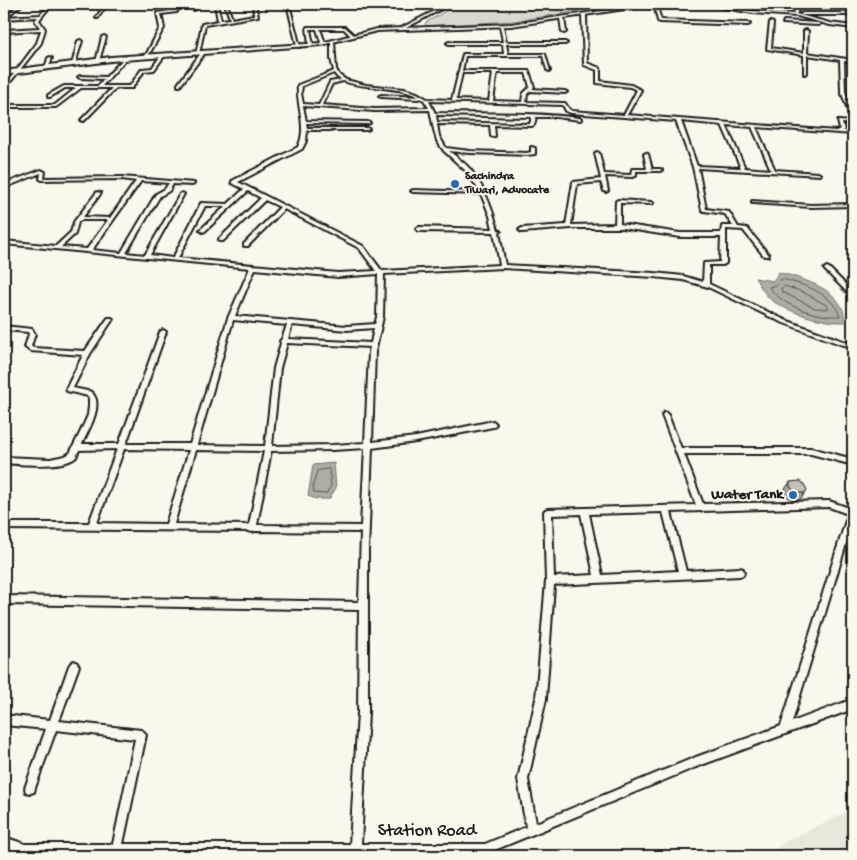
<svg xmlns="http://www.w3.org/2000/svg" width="857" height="860" font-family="'Gochi Hand',sans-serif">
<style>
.built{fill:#eae6dc}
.green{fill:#dad7ce;stroke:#7b7a75}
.water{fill:#afaca5;stroke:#74726e}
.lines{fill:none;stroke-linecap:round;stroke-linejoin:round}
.shore{stroke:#575653;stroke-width:1}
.street-casing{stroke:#1c1c1c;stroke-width:4}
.secondary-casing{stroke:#1c1c1c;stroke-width:4}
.street{fill:#fbf7ec;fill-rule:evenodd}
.secondary{fill:#fbf7ec;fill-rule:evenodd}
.wall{fill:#a8a59e;stroke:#1c1c1c}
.building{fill:#c3c0b8;stroke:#1c1c1c}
.poi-dot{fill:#1f6fb2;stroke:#fbf7ec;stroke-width:2}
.labels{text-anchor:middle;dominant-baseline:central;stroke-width:4;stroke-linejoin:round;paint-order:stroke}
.far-poi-label{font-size:12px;font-weight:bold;fill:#1c1c1c;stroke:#fbf7ec;text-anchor:start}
.poi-label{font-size:15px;font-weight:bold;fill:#1c1c1c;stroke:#fbf7ec;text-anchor:end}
.near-street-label{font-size:18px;fill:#1c1c1c;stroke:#fbf7ec}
</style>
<rect width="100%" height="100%" fill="#fbf7ec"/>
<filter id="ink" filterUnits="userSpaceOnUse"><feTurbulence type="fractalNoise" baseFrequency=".02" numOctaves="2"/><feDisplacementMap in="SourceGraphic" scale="10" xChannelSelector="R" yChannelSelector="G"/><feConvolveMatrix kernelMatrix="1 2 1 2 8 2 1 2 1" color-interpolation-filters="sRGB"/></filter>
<g filter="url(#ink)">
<polygon class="built" points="853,809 853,856 766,856 788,840"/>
<polygon class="green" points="458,4 624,4 514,21 426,26 425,23"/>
<g class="water">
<path d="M779,272c25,8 66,17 66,50 -22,1 -55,-9 -74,-22 -6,-5 -12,-16 -16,-22l18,3z"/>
<polygon points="334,463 336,488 329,499 316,499 308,496 313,465"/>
</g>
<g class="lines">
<g class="shore">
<path d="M782,279c23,6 49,13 58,37 -23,2 -58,-10 -71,-29l7,-2z"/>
<polygon points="785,286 803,292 828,306 828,309 815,308 782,292 781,289"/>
<polygon points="329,469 331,486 326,494 314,493 313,485 317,471"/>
</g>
<g class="street-casing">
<g id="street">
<polygon points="20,4 23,4 6,17 40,15 50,4 52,4 39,20 45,29 41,43 4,90 4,87 37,43 41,30 4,32 4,30 40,28 35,20 38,17 4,19 4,16"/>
<polygon points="105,4 107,4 98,18 96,18"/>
<polygon points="177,4 179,4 177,12 161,14 164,28 148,56 145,57 160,28 157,13 175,10"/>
<polygon points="194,4 196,4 196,9 194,10 192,9"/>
<polygon points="215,4 217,4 221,20 230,19 226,7 227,6 228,7 232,19 254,15 253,4 255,4 258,16 205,25 199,54 196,55 202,24 218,21"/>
<polygon points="287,4 289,4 300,47 297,46"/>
<polygon points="448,4 451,4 402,30 399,29"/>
<polygon points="654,4 656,4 661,20 748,23 750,24 748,25 660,22 658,21"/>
<polygon points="707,4 753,11 794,14 794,11 789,4 791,4 798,11 796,14 830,23 853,26 853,28 830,25 797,16 753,13 708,5"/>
<polygon points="802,13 853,13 853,15 801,15"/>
<path d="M584,14l2,1 1,48 13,5v13l31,4 10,5 -14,25 209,16 4,-2 -2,-8 15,1v2l-11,-1 2,7 -1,1 10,1v2l-97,-7 19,43 43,3 2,1v1l-122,-7 8,41 23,3 9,15 9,1 22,27 -1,1h-4l-21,-26 -17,-1v34l-3,2h-14v19l76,36 58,21 10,2v4l-13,-3 -59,-22 -73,-35 -25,-7 -29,-3 -151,-9 -119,6 -1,43 -8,35 -3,90 44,-5 77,-16 3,3 -3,3 -77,15 -44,6 -4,103v162l-7,131h124l41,-17 -8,-48 18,-80 10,-118 -2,-69 1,-2 3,-1 148,-4 -34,-90 3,-3 3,3 13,33h130l42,11v6l-42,-11h-127l19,50 126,-3 20,7 1,-1 3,-1v15l-61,201 61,-23v10l-157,58 -211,87h-367l-3,2h-13v-2h-77l-21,-7v-10l21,7h88l22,-105 -79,-9 -21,58 -1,4 -4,1 -4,-1 -1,-4 21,-59 -42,-4v-10l46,5 19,-54 2,-3 3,-2 3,2 2,3 -20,55 82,9 3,2 2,3 -23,109h227l8,-131 1,-103 -355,-6v-8l355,6 2,-70 -106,-1 -3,1 -3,-1 -245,-2v-6h85l28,-74 -38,1c-1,2 -2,5 -3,7 -12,12 -57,7 -72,6v-6l46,2 15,-3 5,-3 10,-20 8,-18 1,-9v-7l-1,-3 -21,-5 -1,-2 17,-34 -53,-4 -5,-4 4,-13 -1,-2 -24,-2v-4l28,3 3,5 -4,12 2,2 52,3 23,-33h4l1,1 -23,35 -17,34 19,4c1,2 4,6 4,8 3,13 -9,33 -14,44h37l41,-112 3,-2 2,1 1,1 -40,112h64l38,-126 22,-50 -246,-24v-3l52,5 15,-14 3,-10 23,-30 4,1 -18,24 27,1 26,-37 -14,-2 -80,1 -2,-1 1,-6 -35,14h-2v-3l37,-14 4,2 -1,6 78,-1 72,6v1l-2,1 -19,-1 -4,7 -9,5 -34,57 19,2 35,-61 2,-1 2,1 -34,61 23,3 28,-55 27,1 16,-15 -12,-6v-2l66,-34c10,-20 -2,-41 0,-62l36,-14 -3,-12v-18l3,1 2,27 3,6 7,5 20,5 38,4 13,4 10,6 25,1 11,-46h41l-1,-10h-54l-2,-1 2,-1h54l-3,-16 3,-1 3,17h59l2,1 -2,1h-59l2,10h37l5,17 -3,-1 -4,-14h-78l-3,15h67l5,16 -2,2 33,2 2,1 -2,1 -35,-2 -3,3 -1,8 38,1h1l4,6 3,2 52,4 13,-25 -7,-3 -33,-4v-13l-13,-5 -2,-50zM334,73l3,4 4,3 -11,2 -11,23 -16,-1 -2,-11 1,-7zM462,73h31l-4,28 -33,-1zM497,73h29l4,14 -7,7 -1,8 -29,-1zM343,81c24,9 54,4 76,16l-38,-2 -2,1 2,1 37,2 2,-1 4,2 5,8 -54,1 -53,-4 10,-21zM429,101l134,4 3,6 5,2 105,8 17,46 9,43 2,1 21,3 8,12h-11l-1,7h-41l-60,-9v-21l31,1 2,-1 -2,-1 -33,-2 -2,1 -1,23 -44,1 6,-41 24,-2 3,9 2,1 2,-1 -3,-15 27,1 4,-1v-5h24l2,-1 -2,-1h-8l-4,-15 -2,-1 -2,1 3,15h-15l-1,6 -27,-1 -5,-21 -2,-1 -2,1 6,26 -28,3 -7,43 -44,3 -3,2 3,2 49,-4h51l58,9h41l-1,25 -16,1 -1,19 -20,-6 -29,-3 -149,-8 -6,-33 2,-1 -3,-1c-6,-22 -14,-44 -28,-61 -6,-7 -14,-12 -21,-18l21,2 57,2 8,-1v-6l-4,-1v5l-4,1 -57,-2 -24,-3 -7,-12 -2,-12 53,1 1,11 2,1 2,-1 -1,-11 38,1 2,-1 2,-8h20l24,3 2,-1 -2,-1c-48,-6 -96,-4 -145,-5zM303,106l72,5 55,-1 4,20 3,11 7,10 23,21 13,20 -67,-2 -2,1 2,1 68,2 9,22 3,13 -74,-2 -3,2 3,2 75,1 6,33 -118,6 -19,-25 -125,-64 64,-33 4,-8 1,-11h60l2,-1 -2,-1h-60l-1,-5 62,1 2,-1 -2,-1 -62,-1zM436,115l96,2 -2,7 -93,-2zM681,121l41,4 19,43 -44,-2zM726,125l26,2 19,43 -26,-2zM141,181l28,2 -4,6 -9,5 -35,59 -29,-3zM248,191l13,7 -42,41v2h4l42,-41 15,7 -36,37v2h4l36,-37 75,39 17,23 -38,2 -160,-15 27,-52h21l-25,23 -1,1 3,2 2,-1zM81,220h27l-21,29 -26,-2 14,-13 3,-12zM255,269l83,8 40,-3 -1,43 -2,7 -28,2 -112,-10zM233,320l54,5 -5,14 -2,2 1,2 -7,25 -9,78 -68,-1zM292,325l55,5 27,-2 -3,15 -83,-4zM287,343l83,4 -1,5 -4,91 -32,2 -61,1 8,-78zM365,448l-4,78 -104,-1 14,-74 62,-1zM124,449l65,1 -23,74 -69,-1zM196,450l68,1 -15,74 -75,-1zM829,507l19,7 -67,212 -85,31 -160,66 -8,-44 18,-80 8,-114 186,-9 3,-1 1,-3 -1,-3 -3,-1 -54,3 -15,-59zM663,512l15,59 -76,4 -13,-61zM581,514l13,61 -40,2 -2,-62z"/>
<polygon points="562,17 564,18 566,32 564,33 562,32 560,18"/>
<polygon points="784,21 818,23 820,24 818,25 783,23"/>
<polygon points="770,22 773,23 771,48 804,53 804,31 806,30 808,31 807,53 853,60 853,62 844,61 845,91 853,113 853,119 851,118 841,91 840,60 807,55 807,73 804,74 804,55 767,49"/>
<polygon points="307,27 345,27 355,36 352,37 344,29 320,29 325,43 323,44 321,43 317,29 310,29 313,45 311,46 309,45"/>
<polygon points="104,36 106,37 99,61 96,62 102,37"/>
<polygon points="80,40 82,41 75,64 72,65 78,41"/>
<polygon points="201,53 204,54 180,86 178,86 178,84"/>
<polygon points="162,54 165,55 154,70 144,71 132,88 116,88 84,121 81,120 112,88 81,88 56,107 4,107 4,105 55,105 76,88 65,88 50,97 48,97 48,95 64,86 98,86 104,79 80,78 78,77 80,76 106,77 125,57 126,59 102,86 130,86 142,69 152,68"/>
<polygon points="50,57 52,58 48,68 45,69 48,58"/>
<polygon points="752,201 811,205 853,204 853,206 811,207 754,203 752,203"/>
<polygon points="827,267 829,268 853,292 853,297 851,296 824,269"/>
</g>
</g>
<g class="secondary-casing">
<polygon id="secondary" points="649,4 658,4 511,26 377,31 321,45 111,61 4,75 4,71 111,57 321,43 377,29 511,24"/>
</g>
<use href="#street" class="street"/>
<use href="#secondary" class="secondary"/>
</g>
<polygon class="wall" points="790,482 807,490 800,500 791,500 784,494 785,489"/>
<polygon class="building" points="800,481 804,484 807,490 805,493 797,493 790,487 790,482"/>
</g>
<g class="poi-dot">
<circle cx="455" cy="184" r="5"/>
<circle cx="793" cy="495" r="5"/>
</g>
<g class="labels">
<g class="far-poi-label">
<text x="465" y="177">Sachindra<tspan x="465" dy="14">Tiwari, Advocate</tspan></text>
</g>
<g class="poi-label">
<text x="783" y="495">Water Tank</text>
</g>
<g class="near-street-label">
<text x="427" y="831">Station Road</text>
</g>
</g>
<rect width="857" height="860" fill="none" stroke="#fbf7ec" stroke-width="20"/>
<rect x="10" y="10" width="837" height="840" fill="none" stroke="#1c1c1c" stroke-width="2" filter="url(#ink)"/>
</svg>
